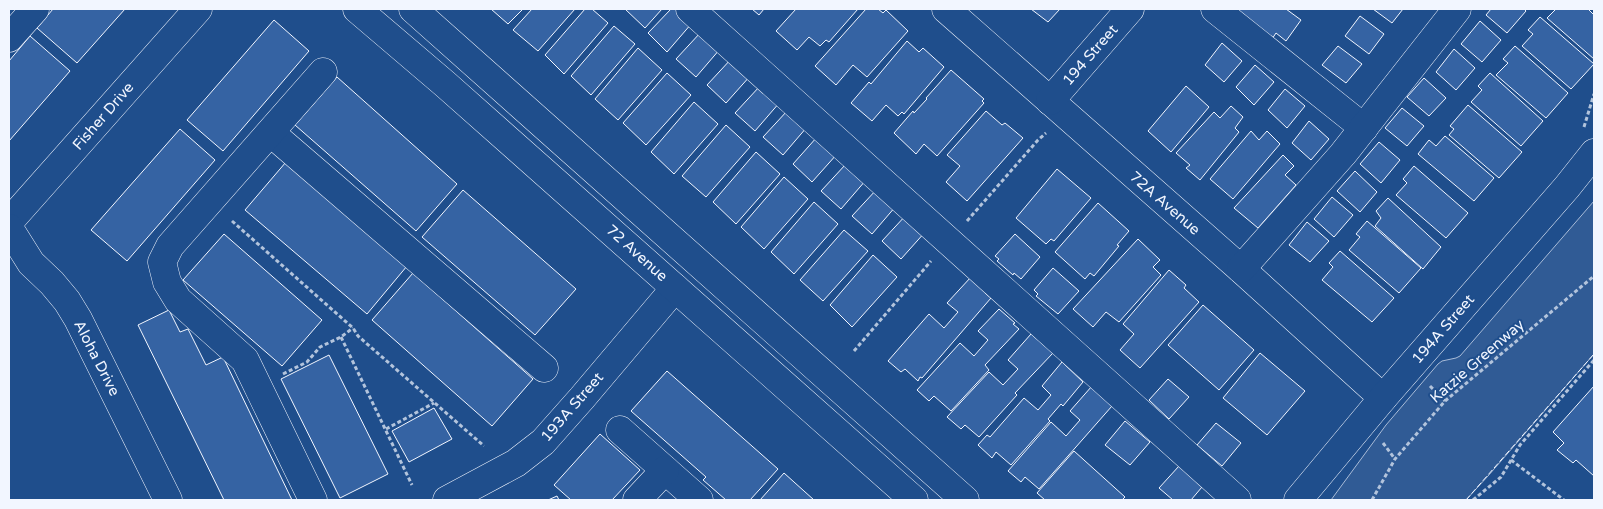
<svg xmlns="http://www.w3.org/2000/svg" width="1603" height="509" font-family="'Varela Round',sans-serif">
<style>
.built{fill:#305b95;stroke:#a8bbd7}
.building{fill:#3563a3;stroke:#f2f6ff}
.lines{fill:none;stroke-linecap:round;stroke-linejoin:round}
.minor-casing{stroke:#f2f6ff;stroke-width:29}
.major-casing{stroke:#f2f6ff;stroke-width:29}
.path{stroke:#b3c4dc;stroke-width:3;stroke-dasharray:4 2.5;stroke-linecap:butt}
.minor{stroke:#1f4e8c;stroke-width:28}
.major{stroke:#1f4e8c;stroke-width:28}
.fence{stroke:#f2f6ff;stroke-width:1;stroke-dasharray:6 2.5;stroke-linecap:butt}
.labels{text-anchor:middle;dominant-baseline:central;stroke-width:4;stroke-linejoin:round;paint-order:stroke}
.street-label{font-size:15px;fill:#f2f6ff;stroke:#1f4e8c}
</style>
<rect width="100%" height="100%" fill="#1f4e8c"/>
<polygon class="built" points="1594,201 1594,354 1488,476 1466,500 1331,500 1386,425 1438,364 1442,361 1456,358 1460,356"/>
<g class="building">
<polygon points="53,9 125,9 77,63 37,28"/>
<polygon points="491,9 523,9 508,24"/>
<polygon points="532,9 575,9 538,51 513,30"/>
<polygon points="585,9 592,9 608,23 564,74 545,55"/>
<polygon points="625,9 662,9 645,28"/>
<polygon points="671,9 675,9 692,23 667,52 648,33"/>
<polygon points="752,9 764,9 759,15"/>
<polygon points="796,9 858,9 829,42 826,40 820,46 809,37 797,50 776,31"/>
<polygon points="866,9 878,9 883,13 886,10 908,31 867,77 853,65 836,85 815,66"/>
<polygon points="1031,9 1060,9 1048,22"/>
<polygon points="1232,9 1286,9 1301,20 1286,41 1276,33 1272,39"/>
<polygon points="1373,9 1403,9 1392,23"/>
<polygon points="1491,9 1524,9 1526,11 1507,33 1486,15"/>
<polygon points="1556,9 1588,9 1594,15 1594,59 1547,18"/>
<polygon points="1360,16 1384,34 1369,54 1345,36"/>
<polygon points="1540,17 1594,64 1571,89 1522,46 1533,34 1528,30"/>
<polygon points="274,20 309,51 223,151 187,120"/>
<polygon points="1480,21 1501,40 1482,62 1461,44"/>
<polygon points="614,26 635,44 591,95 571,76"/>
<polygon points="701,32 720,49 696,77 676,59"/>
<polygon points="30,36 70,71 9,141 9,61"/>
<polygon points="907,41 919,52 923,48 944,67 904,114 902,112 898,116 886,105 872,121 851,103 869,82 871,84"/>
<polygon points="1222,43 1242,61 1224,82 1205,65"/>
<polygon points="1338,46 1362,64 1346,83 1322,65"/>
<polygon points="1515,46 1568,93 1546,118 1496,75 1508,63 1503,59"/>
<polygon points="638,48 662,70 618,120 595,99"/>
<polygon points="1454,49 1475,68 1456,90 1436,72"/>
<polygon points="732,58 751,75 726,103 707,85"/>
<polygon points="1255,65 1274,82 1254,105 1236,87"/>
<polygon points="951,70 984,99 982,101 984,103 937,156 924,144 916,154 894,133 913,111 914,113 927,99 926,98"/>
<polygon points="667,73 691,95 646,145 623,123"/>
<polygon points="1490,73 1543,121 1521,146 1471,102 1482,90 1478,86"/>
<polygon points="337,77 457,184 416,231 295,125"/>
<polygon points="1424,78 1446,98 1429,116 1407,97"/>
<polygon points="760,86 780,102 755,131 735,113"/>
<polygon points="1186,86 1209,107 1171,152 1148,131"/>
<polygon points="1285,89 1305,106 1287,128 1268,110"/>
<polygon points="694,102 718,124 674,174 651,152"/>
<polygon points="1468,105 1522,152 1499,178 1449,135 1454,129 1450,126"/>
<polygon points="1231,106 1243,117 1235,128 1239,132 1200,180 1186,168 1190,165 1176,153 1214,112 1220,118"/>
<polygon points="1402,108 1424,126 1407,146 1385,128"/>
<polygon points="788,110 807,127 783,155 763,137"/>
<polygon points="986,111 1002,125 1005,123 1023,138 967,201 946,182 960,166 947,155"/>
<polygon points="1309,121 1329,139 1311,160 1292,143"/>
<polygon points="726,125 750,147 706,197 682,176"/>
<polygon points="180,129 215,160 127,261 91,230"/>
<polygon points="1251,131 1259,140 1267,131 1280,144 1233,199 1210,179"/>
<polygon points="1445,136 1494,178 1474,201 1418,154 1429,140 1436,146"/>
<polygon points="817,137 837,154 812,182 793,164"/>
<polygon points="1379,142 1400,160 1381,183 1360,164"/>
<polygon points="756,152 780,174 736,224 713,202"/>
<polygon points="1283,155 1294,166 1285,175 1296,185 1258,228 1234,208"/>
<polygon points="286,162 407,266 367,314 245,210"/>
<polygon points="846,164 866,180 841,209 821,191"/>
<polygon points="1414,166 1468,213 1446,238 1396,195 1407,183 1403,179"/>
<polygon points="1057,169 1091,198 1054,241 1051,239 1046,244 1016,218"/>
<polygon points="1355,171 1377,192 1360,212 1337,191"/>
<polygon points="784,177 808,199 764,249 741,227"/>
<polygon points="877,189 896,206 872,234 852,216"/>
<polygon points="463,190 576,289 535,335 422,237"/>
<polygon points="1332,197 1353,215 1334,237 1314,219"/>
<polygon points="1388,198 1441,247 1423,269 1375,226 1381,218 1376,211"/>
<polygon points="814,202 838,224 794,274 771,252"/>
<polygon points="1098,203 1129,231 1117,245 1119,246 1094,276 1090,273 1085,279 1055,252"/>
<polygon points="907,214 926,231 901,259 882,241"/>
<polygon points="1367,221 1421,268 1399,293 1349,250 1360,237 1356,234"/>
<polygon points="1307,222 1329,241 1310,262 1289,245"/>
<polygon points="844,230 868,251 823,301 800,280"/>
<polygon points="224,234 322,320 282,366 183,280"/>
<polygon points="1015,234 1040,257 1021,279 1014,273 1013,275 997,261 999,259 995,256"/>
<polygon points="1138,239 1160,260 1153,267 1161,275 1119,322 1106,312 1093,327 1073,309"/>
<polygon points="1340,251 1394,298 1372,322 1322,280 1333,267 1329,263"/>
<polygon points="873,255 897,277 852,327 830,305"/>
<polygon points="1053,268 1079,291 1058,314 1036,296 1038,294 1034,290"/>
<polygon points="1169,270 1186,285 1184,288 1199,302 1140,368 1120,350 1134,334 1123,324"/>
<polygon points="413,273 533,379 492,426 372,320"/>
<polygon points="971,277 987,291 985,293 991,298 922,378 920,377 918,381 905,369 901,372 888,361 929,314 944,328 958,312 947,303"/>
<polygon points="1203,305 1254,350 1219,390 1168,345"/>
<polygon points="999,309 1015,323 1013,324 1019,329 985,365 989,370 951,411 934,396 929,401 917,390 960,343 974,356 988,340 978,331"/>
<polygon points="169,310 180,332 188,329 206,365 223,357 292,500 224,500 138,325"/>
<polygon points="1031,334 1053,353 1015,393 1017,395 979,437 965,425 961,429 947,417 989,372 1003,385 1018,369 1008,360"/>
<polygon points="1260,353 1305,391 1267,435 1223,398"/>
<polygon points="329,355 388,474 340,498 281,379"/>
<polygon points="1062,362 1083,382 1063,406 1061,404 1048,419 1050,421 1011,465 996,452 992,458 978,445 987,435 990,437 1024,398 1038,410 1051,395 1042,386"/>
<polygon points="667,371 778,469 750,500 726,500 703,480 706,477 631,411"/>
<polygon points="1168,379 1189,397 1169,419 1149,400"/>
<polygon points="1092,386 1112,406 1039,489 1025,477 1021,482 1008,471 1051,422 1066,436 1080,420 1070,411"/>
<polygon points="1594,386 1594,476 1576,460 1573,463 1557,450 1564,443 1553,432"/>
<polygon points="434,408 452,439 409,462 392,431"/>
<polygon points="1125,421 1150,442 1130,465 1105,445"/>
<polygon points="1216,423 1241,443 1222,466 1197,445"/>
<polygon points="600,434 640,470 612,500 571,500 554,485"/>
<polygon points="1074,451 1125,497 1122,500 1045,500 1037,493"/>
<polygon points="1179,466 1202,487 1191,500 1173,500 1159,488"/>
<polygon points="784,473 814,500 760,500"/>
<polygon points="557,496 559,500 548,500"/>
</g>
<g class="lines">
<g class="minor-casing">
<g id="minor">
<polyline points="690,9 1237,500"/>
<polyline points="946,9 1241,269 1383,398"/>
<polyline points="1215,9 1364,128"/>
<polyline points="9,38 35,9"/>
<polyline points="1050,101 1130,9"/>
<polyline points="271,133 544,368"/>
<polyline points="9,222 198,9"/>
<polyline points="9,228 31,263 52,283 67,301 78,319 168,500"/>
<polyline points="1241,269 1343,154 1457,9"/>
<polyline points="620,430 699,500"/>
<polyline points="313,500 245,360 178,300 167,282 162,262 170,246 323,72"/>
<polyline points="447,500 516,463 543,442 582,398 675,288"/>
<polyline points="637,500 665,470"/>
<polyline points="1298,500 1383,398 1567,187 1594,153"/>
</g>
</g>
<g class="major-casing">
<g id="major">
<polyline points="357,9 445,84 914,500"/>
<polyline points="413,9 965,500"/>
</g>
</g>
<g class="path">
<polyline points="1584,127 1594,94"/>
<polyline points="232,221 353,328 358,336 484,446"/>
<polyline points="967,221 1038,140 1046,133"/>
<polyline points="341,337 412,485"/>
<polyline points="854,351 931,261"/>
<polyline points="283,374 307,362 320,347 341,337 353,328"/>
<polyline points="1430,386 1445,401"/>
<polyline points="386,429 434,403"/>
<polyline points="1383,443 1395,459"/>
<polyline points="1511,460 1564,500"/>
<polyline points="1372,500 1395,459 1445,401 1594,276"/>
<polyline points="1473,500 1501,477 1520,445 1594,360"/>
</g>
<use href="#minor" class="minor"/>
<use href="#major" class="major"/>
<polyline class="fence" points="1466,500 1594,354"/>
</g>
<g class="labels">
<g class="street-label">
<text transform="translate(1090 55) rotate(-49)">194 Street</text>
<text transform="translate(103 116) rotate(-49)">Fisher Drive</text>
<text transform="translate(1165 203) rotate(41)">72A Avenue</text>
<text transform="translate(637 253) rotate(42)">72 Avenue</text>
<text transform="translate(1443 329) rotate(-49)">194A Street</text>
<text transform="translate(97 358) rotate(63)">Aloha Drive</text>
<text transform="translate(1477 361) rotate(-41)">Katzie Greenway</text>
<text transform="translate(572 407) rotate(-49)">193A Street</text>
</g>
</g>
<rect width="1603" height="509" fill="none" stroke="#f2f6ff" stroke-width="20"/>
</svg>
